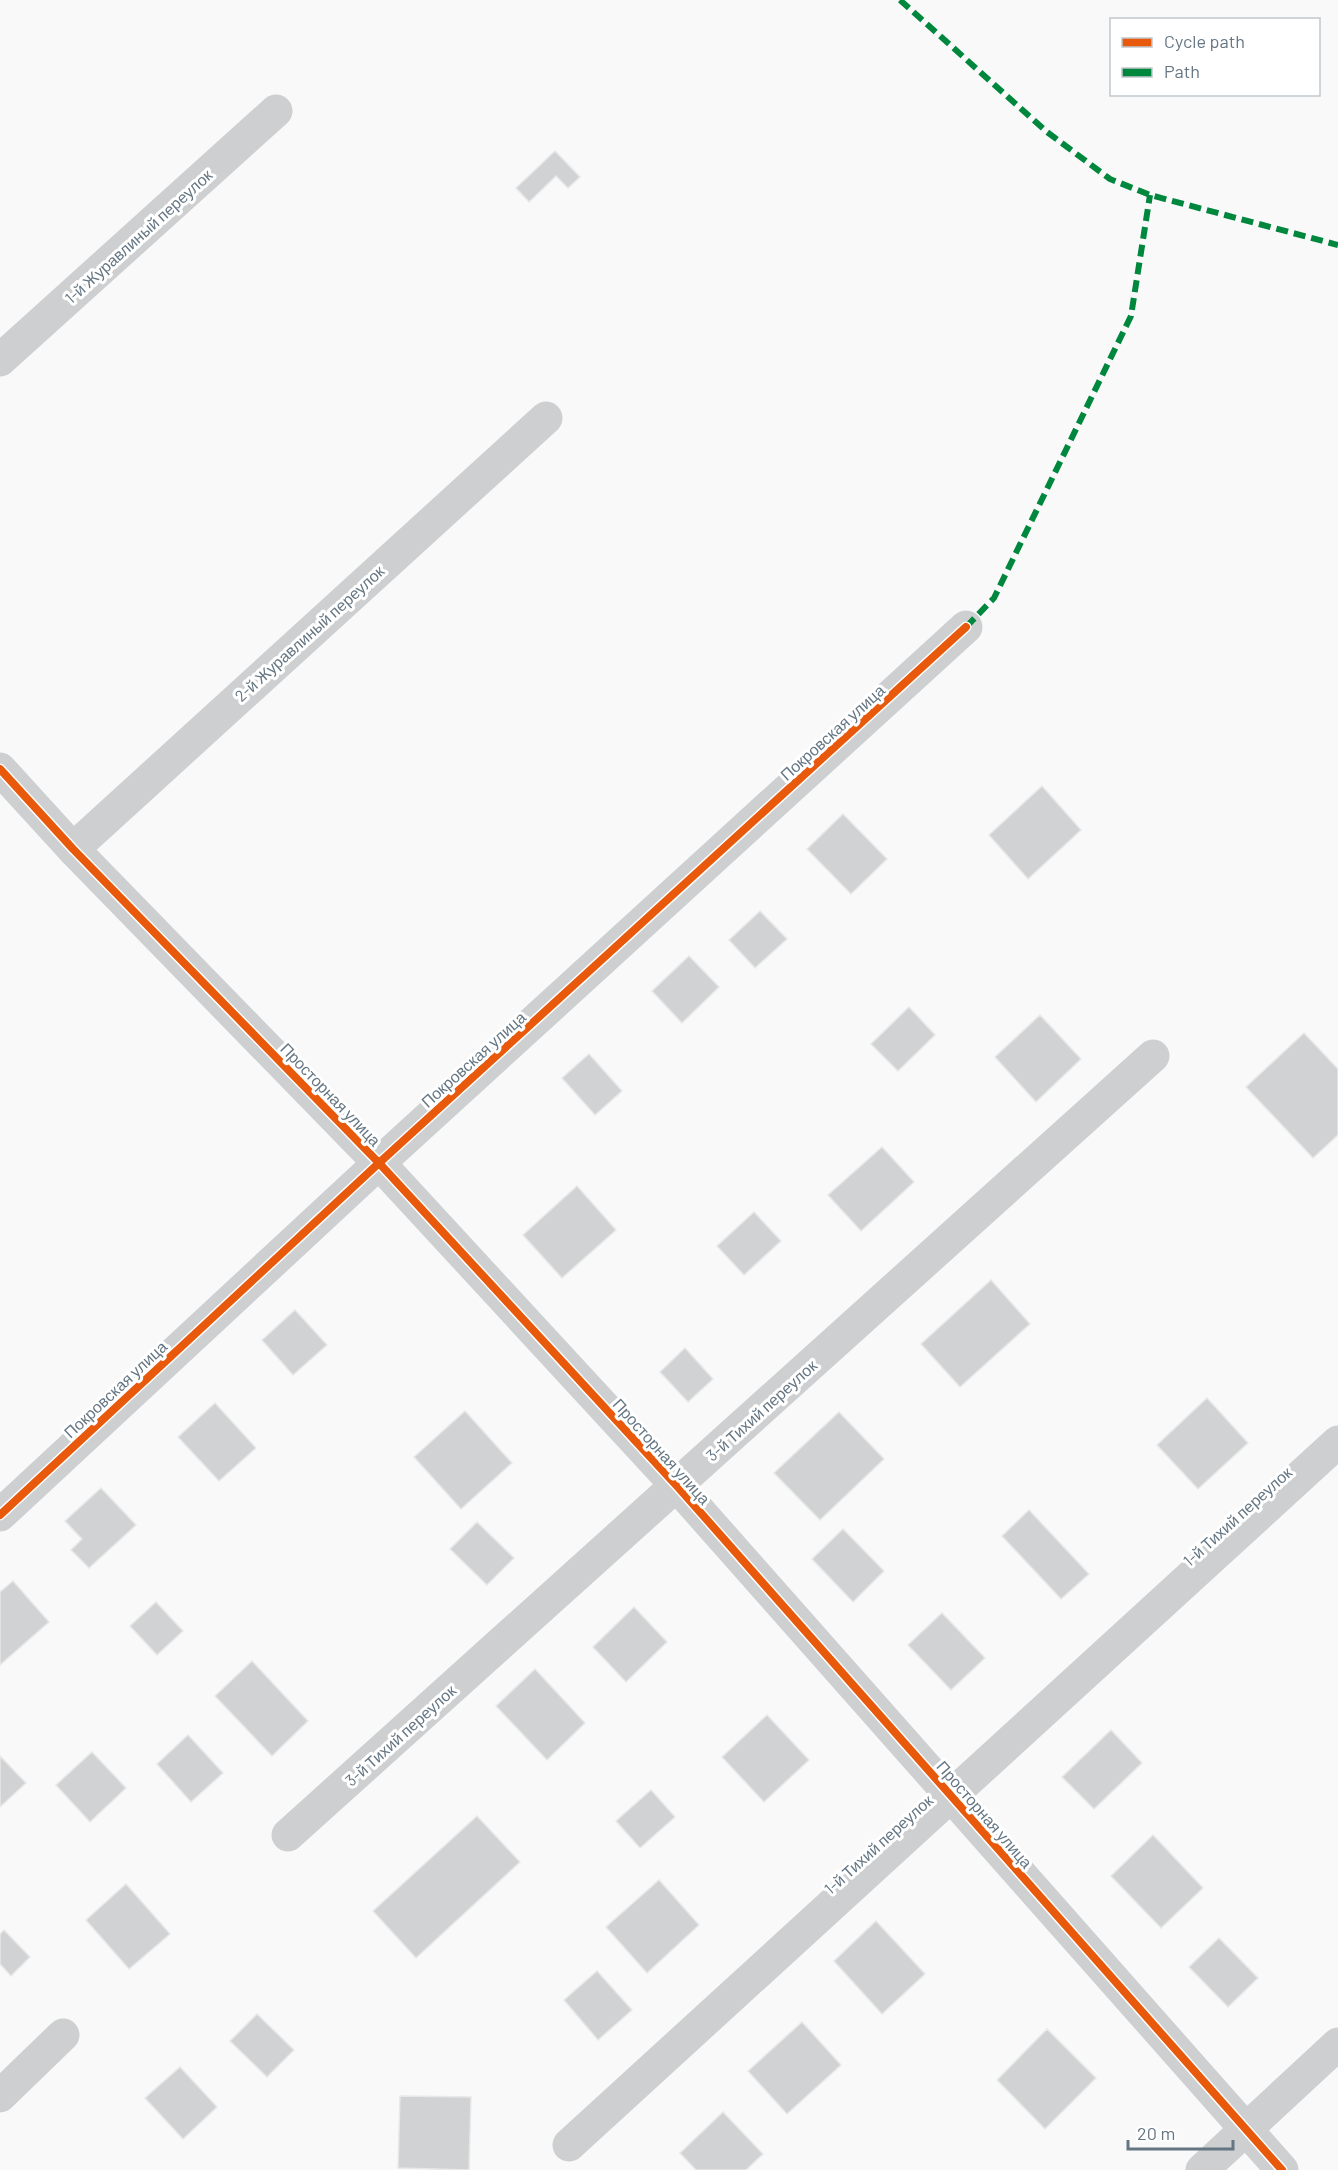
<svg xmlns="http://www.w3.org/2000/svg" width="1338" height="2170" font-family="Barlow,sans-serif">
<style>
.building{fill:#d0d2d3;stroke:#e8e8e8;stroke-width:1.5}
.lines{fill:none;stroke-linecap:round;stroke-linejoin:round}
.minor{stroke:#cecfd0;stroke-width:33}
.quiet{stroke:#00873e;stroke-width:6;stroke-dasharray:12 6;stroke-linecap:butt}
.cycleway-casing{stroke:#fff;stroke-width:11}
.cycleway{stroke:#e8590c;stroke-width:8}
.labels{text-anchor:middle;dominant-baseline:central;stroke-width:6;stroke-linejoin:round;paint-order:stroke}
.street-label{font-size:16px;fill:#657683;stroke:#fff}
</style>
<rect width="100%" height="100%" fill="#f9f9f9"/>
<g class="building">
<polygon points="555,151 580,177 568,188 556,176 529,202 516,188"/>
<polygon points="1042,786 1081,830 1028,879 989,835"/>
<polygon points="843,814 887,859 851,894 807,849"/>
<polygon points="760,911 787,939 755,968 729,940"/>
<polygon points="689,956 719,987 682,1023 652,991"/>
<polygon points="909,1007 935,1035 898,1071 871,1044"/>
<polygon points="1040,1015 1081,1059 1036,1102 995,1057"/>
<polygon points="1304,1033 1338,1069 1338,1135 1313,1158 1246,1087"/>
<polygon points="589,1054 622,1091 595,1115 562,1078"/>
<polygon points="882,1147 914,1182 861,1231 828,1195"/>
<polygon points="577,1186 616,1230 562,1278 523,1235"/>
<polygon points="754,1212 781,1241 744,1275 717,1246"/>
<polygon points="991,1280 1030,1324 960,1387 921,1344"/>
<polygon points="295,1310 327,1345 293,1375 262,1340"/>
<polygon points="685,1348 713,1379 688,1402 660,1372"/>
<polygon points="1207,1398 1248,1443 1198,1489 1157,1445"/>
<polygon points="215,1403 256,1448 219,1481 178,1437"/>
<polygon points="465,1411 512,1463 461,1509 414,1457"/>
<polygon points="839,1412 884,1459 820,1520 774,1473"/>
<polygon points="101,1488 136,1525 89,1568 71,1550 82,1539 65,1521"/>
<polygon points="1029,1510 1089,1574 1061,1599 1002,1536"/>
<polygon points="477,1522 514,1558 487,1585 450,1549"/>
<polygon points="843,1529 884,1571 853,1602 812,1559"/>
<polygon points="13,1581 49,1622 0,1665 0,1592"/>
<polygon points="156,1602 183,1631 157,1655 130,1626"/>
<polygon points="634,1607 667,1642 626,1682 593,1647"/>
<polygon points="942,1613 985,1658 951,1690 908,1645"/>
<polygon points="252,1661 308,1721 272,1756 215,1696"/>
<polygon points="535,1669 585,1723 547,1760 496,1706"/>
<polygon points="767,1715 809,1760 764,1802 722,1757"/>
<polygon points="1111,1730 1142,1763 1094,1809 1062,1777"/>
<polygon points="188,1735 223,1773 191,1802 157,1764"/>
<polygon points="92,1752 126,1788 90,1822 56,1785"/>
<polygon points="0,1756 26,1783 0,1807"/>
<polygon points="651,1790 675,1817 640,1848 616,1821"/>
<polygon points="477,1816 520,1862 416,1958 373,1911"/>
<polygon points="1153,1835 1203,1888 1161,1928 1111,1876"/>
<polygon points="659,1880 699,1925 647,1973 606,1927"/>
<polygon points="126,1884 170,1934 129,1969 86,1920"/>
<polygon points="876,1921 925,1974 882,2014 834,1961"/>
<polygon points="4,1930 30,1957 11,1976 0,1964 0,1934"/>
<polygon points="1219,1938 1258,1978 1228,2007 1189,1967"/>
<polygon points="597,1971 632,2010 598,2040 564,2000"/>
<polygon points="257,2014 294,2050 267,2077 230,2041"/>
<polygon points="802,2022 841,2065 787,2114 748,2071"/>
<polygon points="1047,2029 1096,2078 1045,2129 997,2080"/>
<polygon points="180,2067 217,2107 183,2139 145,2098"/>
<polygon points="400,2096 471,2097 469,2170 398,2168"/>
<polygon points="723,2112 763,2154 746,2170 696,2170 680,2153"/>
</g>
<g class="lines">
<g class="minor">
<polyline points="0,360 276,111"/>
<polyline points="0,769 73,849 379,1163 677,1486 1282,2170"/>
<polyline points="73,849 546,418"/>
<polyline points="0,1515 379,1163 966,627"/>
<polyline points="288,1835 1153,1056"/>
<polyline points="0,2096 63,2035"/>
<polyline points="569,2145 1338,1442"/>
<polyline points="1202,2170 1338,2044"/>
</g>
<g class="quiet">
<polyline points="900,0 1047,132 1110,179 1150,195 1338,245"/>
<polyline points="966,627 994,598 1131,316 1150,195"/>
</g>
<g class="cycleway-casing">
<g id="cycleway">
<polyline points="0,769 73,849 379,1163 677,1486 1282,2170"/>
<polyline points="0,1515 379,1163 966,627"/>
</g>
</g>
<use href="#cycleway" class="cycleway"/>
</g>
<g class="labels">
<g class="street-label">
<text transform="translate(138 236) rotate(-42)">1-й Журавлиный переулок</text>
<text transform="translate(309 633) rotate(-42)">2-й Журавлиный переулок</text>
<text transform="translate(832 732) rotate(-42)">Покровская улица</text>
<text transform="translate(473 1059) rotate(-42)">Покровская улица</text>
<text transform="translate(331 1094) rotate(46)">Просторная улица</text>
<text transform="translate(115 1389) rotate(-43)">Покровская улица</text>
<text transform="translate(761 1410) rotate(-42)">3-й Тихий переулок</text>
<text transform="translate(662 1451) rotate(48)">Просторная улица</text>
<text transform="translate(1237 1516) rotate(-42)">1-й Тихий переулок</text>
<text transform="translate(400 1735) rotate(-42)">3-й Тихий переулок</text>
<text transform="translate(985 1814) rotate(49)">Просторная улица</text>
<text transform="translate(878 1844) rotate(-42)">1-й Тихий переулок</text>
</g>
</g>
<rect x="1110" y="18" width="210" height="78" fill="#ffffff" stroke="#c1c8cd" stroke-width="1.5"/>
<rect x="1122" y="38" width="30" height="9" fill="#e8590c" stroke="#c1c8cd" stroke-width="1.5"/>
<text x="1164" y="48" font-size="18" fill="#657683">Cycle path</text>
<rect x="1122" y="68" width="30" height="9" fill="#00873e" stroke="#c1c8cd" stroke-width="1.5"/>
<text x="1164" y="78" font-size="18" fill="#657683">Path</text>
<path d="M1128 2140v9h105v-9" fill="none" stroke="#657683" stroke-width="3"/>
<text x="1137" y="2140" font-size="18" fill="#657683" stroke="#ffffff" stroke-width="4.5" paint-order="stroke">20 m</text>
</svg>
